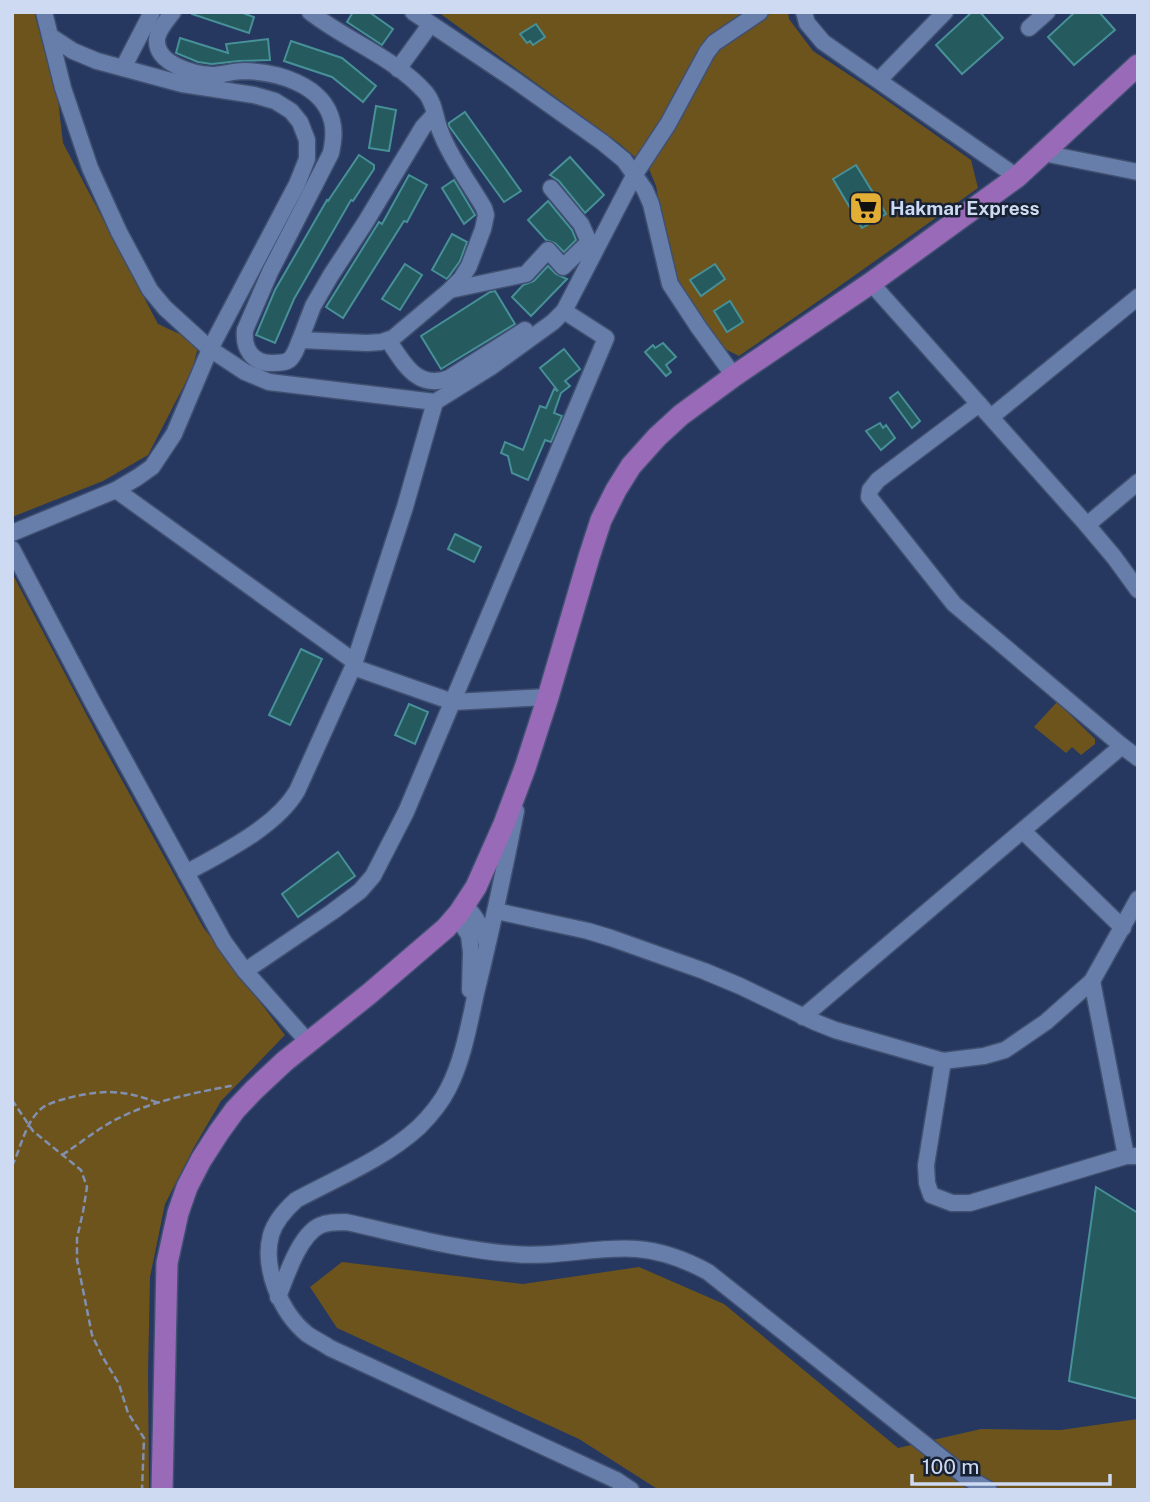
<svg xmlns="http://www.w3.org/2000/svg" width="1150" height="1502" font-family="'Public Sans',sans-serif">
<style>
.green{fill:#6d541c}
.building{fill:#255a5f;stroke:#479097;stroke-width:2}
.lines{fill:none;stroke-linecap:round;stroke-linejoin:round}
.minor-casing{stroke:#405070;stroke-width:19}
.major-casing{stroke:#405070;stroke-width:24}
.path{stroke:#8190b0;stroke-width:2.5;stroke-dasharray:7 3.5;stroke-linecap:butt}
.minor{stroke:#677daa;stroke-width:16}
.major{stroke:#986ab8;stroke-width:21}
.labels{text-anchor:middle;dominant-baseline:central;stroke-width:5;stroke-linejoin:round;paint-order:stroke}
.poi-label{font-size:19px;font-weight:bold;fill:#cddaf2;stroke:#182132;text-anchor:start}
</style>
<rect width="100%" height="100%" fill="#263860"/>
<g class="green">
<polygon points="12,12 34,12 58,100 63,143 158,324 186,337 198,348 192,370 148,455 103,481 12,517"/>
<polygon points="438,12 788,12 789,19 813,51 875,92 971,160 978,188 827,295 739,356 725,349 698,317 676,277 666,239 656,186 649,169 620,144"/>
<polygon points="12,573 102,744 203,927 285,1035 221,1101 193,1149 165,1204 150,1277 148,1372 149,1490 12,1490"/>
<polygon points="1057,702 1095,739 1095,744 1081,755 1072,747 1066,753 1034,727"/>
<polygon points="342,1262 523,1284 639,1267 724,1304 898,1448 981,1429 1061,1430 1138,1419 1138,1490 659,1490 579,1439 337,1328 310,1287"/>
</g>
<g class="building">
<polygon points="192,12 240,12 254,17 249,33 192,14"/>
<polygon points="353,12 369,12 393,29 382,45 347,22"/>
<polygon points="972,12 980,12 1003,38 962,74 936,45"/>
<polygon points="1075,12 1099,12 1115,30 1074,65 1048,37"/>
<polygon points="536,24 545,37 533,45 530,41 527,43 520,34"/>
<polygon points="180,38 228,53 226,44 268,39 270,60 239,61 212,64 198,62 176,53"/>
<polygon points="291,41 342,58 376,86 363,102 332,77 284,61"/>
<polygon points="376,106 396,110 389,151 369,148"/>
<polygon points="465,112 521,191 504,202 449,126 449,123"/>
<polygon points="359,155 374,165 374,169 353,201 351,200 294,299 275,343 256,335 275,290 327,200 328,201"/>
<polygon points="570,157 604,195 585,213 559,181 550,175"/>
<polygon points="856,165 886,214 862,228 833,179"/>
<polygon points="409,175 427,185 407,222 404,221 343,318 326,307 379,222 382,224"/>
<polygon points="454,180 475,215 464,224 442,188"/>
<polygon points="548,201 572,230 576,240 564,252 555,243 546,240 528,220"/>
<polygon points="452,234 467,242 460,261 447,279 432,270"/>
<polygon points="405,264 422,275 400,310 382,299"/>
<polygon points="715,264 725,279 701,296 690,280"/>
<polygon points="548,266 556,274 567,279 531,316 512,297 523,285 534,281"/>
<polygon points="495,291 515,324 441,369 421,336 490,292"/>
<polygon points="730,301 743,322 727,332 714,311"/>
<polygon points="663,343 676,357 666,365 671,372 666,376 645,352 653,345 655,348"/>
<polygon points="564,349 580,369 565,381 570,386 561,393 554,413 562,416 551,442 545,440 528,480 512,473 508,456 501,453 505,442 523,450 540,406 546,408 554,389 558,391 540,368"/>
<polygon points="898,392 920,421 912,428 890,398"/>
<polygon points="880,423 883,428 886,425 895,438 881,450 866,431"/>
<polygon points="455,534 481,547 474,562 448,549"/>
<polygon points="301,649 322,659 290,725 269,715"/>
<polygon points="409,704 428,712 415,744 395,735"/>
<polygon points="338,852 355,876 298,917 282,894"/>
<polygon points="1096,1187 1138,1213 1138,1399 1069,1381"/>
</g>
<g class="lines">
<g class="minor-casing">
<g id="minor">
<polyline points="44,12 63,88 90,168 119,232 150,290 165,308 210,349 245,372 269,382 435,402 491,367 553,322 564,311 635,174 668,124 707,52 714,43 760,12"/>
<path d="M173,12c-6,8 -16,19 -16,28 -1,24 36,34 55,35 10,0 21,-4 32,-4 33,1 79,13 88,50 3,11 1,22 -1,32l-61,119 -25,58c-2,18 7,34 28,33 4,0 12,0 16,-3 6,-4 8,-14 11,-20"/>
<path d="M310,12c37,29 84,45 116,81 9,11 9,26 15,40 10,26 29,51 43,75l2,7 -3,14 -14,37 -8,13 -11,11 -57,48 -12,4 -14,1 -67,-3 13,-34 18,-31 34,-52 58,-96 12,-13"/>
<polyline points="413,12 516,81 602,142 624,160 645,190 651,204 670,284 699,328 734,376"/>
<polyline points="804,12 807,23 823,42 1017,177"/>
<polyline points="1029,28 1047,12"/>
<polyline points="123,68 152,12"/>
<polyline points="398,69 430,25"/>
<polyline points="879,80 945,12"/>
<polyline points="1043,153 1138,172"/>
<polyline points="871,283 1087,525 1114,557 1138,590"/>
<polyline points="450,290 526,274 548,250 563,267 589,242 581,224 551,188"/>
<path d="M388,340c15,22 29,51 61,38l76,-48"/>
<polyline points="979,404 878,480 870,490 869,497 954,604 1122,746 1138,758"/>
<polyline points="991,417 1138,297"/>
<polyline points="116,490 355,662"/>
<polyline points="1087,525 1138,482"/>
<polyline points="12,533 116,490 138,477 152,467 174,434 210,349 297,184 307,159 307,140 300,122 291,111 275,101 254,95 182,84 97,61 73,51 50,36"/>
<polyline points="12,549 93,703 224,942 245,971 308,1042"/>
<polyline points="353,667 453,702 548,697"/>
<path d="M516,811c-12,61 -25,121 -40,182 -7,32 -13,67 -28,96 -7,14 -18,27 -29,38 -35,32 -82,51 -123,73 -11,10 -21,21 -25,35 -9,33 10,78 36,99 7,5 16,9 23,14l286,132 15,10"/>
<polyline points="1023,831 1123,928"/>
<path d="M186,873c36,-20 90,-46 111,-82l56,-124 52,-160 30,-105"/>
<path d="M464,904c12,13 18,23 23,40"/>
<polyline points="496,911 588,931 611,938 704,971 740,986 815,1022 835,1030 943,1061 984,1056 1005,1050 1046,1022 1092,981 1138,899"/>
<polyline points="456,916 469,935 471,952 470,990"/>
<polyline points="245,971 332,912 360,891 373,876 406,812 606,338 564,311"/>
<polyline points="1092,981 1126,1156"/>
<polyline points="803,1017 1122,746"/>
<polyline points="943,1061 926,1165 927,1183 931,1195 952,1203 970,1203 1126,1156 1138,1156"/>
<path d="M278,1297c8,-20 21,-61 41,-71 8,-4 17,-4 27,-4 55,12 111,28 168,32 41,4 82,-8 123,-5 25,2 49,11 71,23l258,205 23,13"/>
</g>
</g>
<g class="major-casing">
<polyline id="major" points="162,1490 167,1263 178,1213 187,1187 201,1160 219,1132 235,1110 254,1090 285,1061 369,994 446,928 459,913 476,887 504,824 525,768 548,697 589,557 601,520 616,490 631,466 657,437 681,415 734,376 871,283 1017,177 1138,65"/>
</g>
<g class="path">
<polyline points="12,1100 33,1131 81,1170 87,1187 83,1212 77,1238 77,1260 92,1335 102,1356 119,1384 128,1413 144,1438 142,1490"/>
<path d="M62,1155c17,-11 33,-24 51,-34 37,-20 81,-28 122,-36"/>
<path d="M12,1166c9,-18 13,-44 30,-58 7,-5 18,-8 26,-10 36,-9 56,-8 91,5"/>
</g>
<use href="#minor" class="minor"/>
<use href="#major" class="major"/>
</g>
<defs>
<g id="supermarket-square" transform="scale(1.75)"><rect x="-9" y="-9" width="18" height="18" rx="4" fill="#e3ae35" stroke="#182132"/><path d="M-6-5.5h2.5l.6 2H6L4.5 2H-2.5L-4.4-4H-6ZM-1.5 3.2a1.3 1.3 0 1 0 .1 0ZM3 3.2a1.3 1.3 0 1 0 .1 0Z" fill="#111"/></g>
</defs>
<g fill-rule="evenodd">
<use href="#supermarket-square" x="866" y="208"/>
</g>
<g class="labels">
<g class="poi-label">
<text x="890" y="208">Hakmar Express</text>
</g>
</g>
<rect width="1150" height="1502" fill="none" stroke="#cddaf2" stroke-width="28"/>
<path d="M912 1474v10h198v-10" fill="none" stroke="#cddaf2" stroke-width="3.5"/>
<text x="922" y="1474" font-size="21" fill="#cddaf2" stroke="#182132" stroke-width="5" paint-order="stroke">100 m</text>
</svg>
